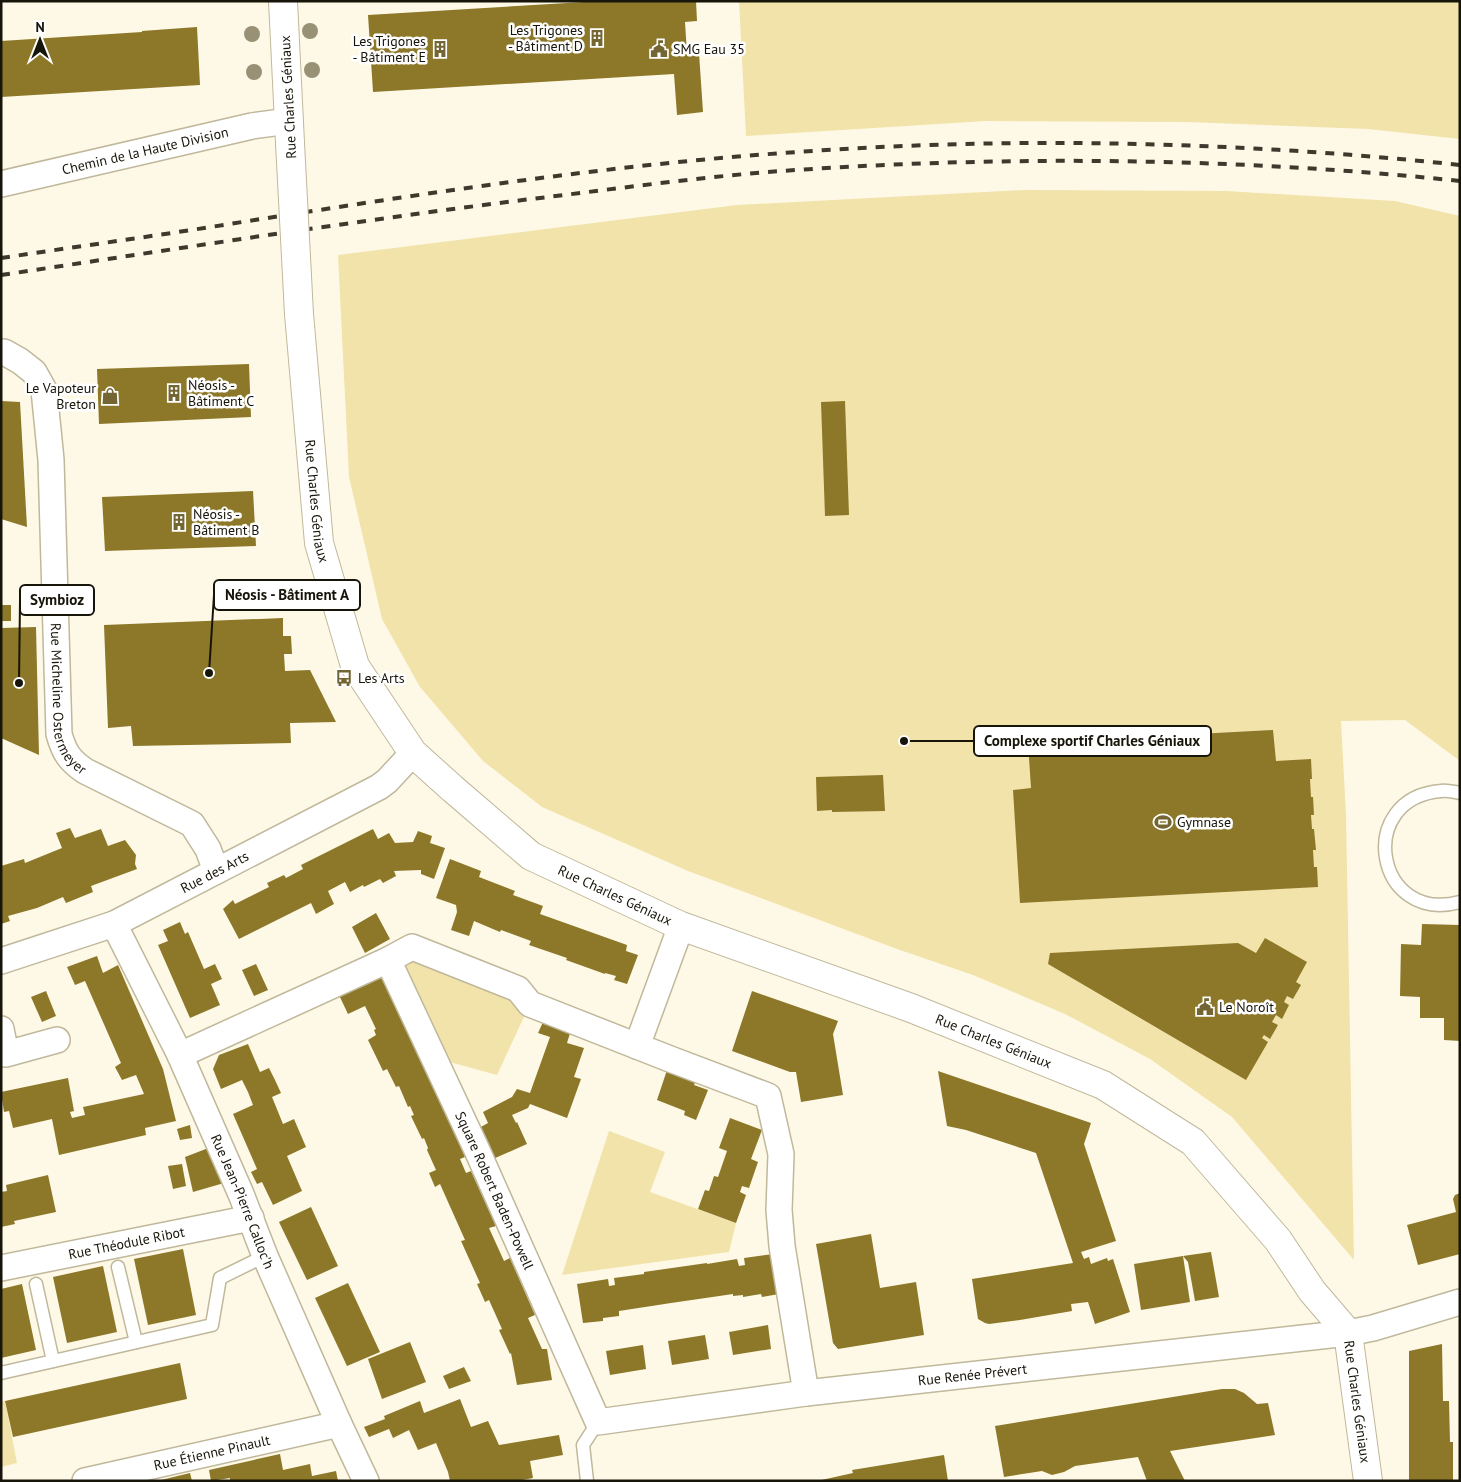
<svg xmlns="http://www.w3.org/2000/svg" width="1461" height="1482" font-family="'PT Sans',sans-serif">
<style>
.green{fill:#f2e3aa}
.building{fill:#8c7828}
.lines{fill:none;stroke-linecap:round;stroke-linejoin:round}
.service-casing{stroke:#c0b89b;stroke-width:15}
.minor-casing{stroke:#c0b89b;stroke-width:28}
.tertiary-casing{stroke:#c0b89b;stroke-width:30}
.service{stroke:#fff;stroke-width:12}
.minor{stroke:#fff;stroke-width:25}
.tertiary{stroke:#fff;stroke-width:28}
.rail{stroke:#3d392d;stroke-width:4;stroke-dasharray:9 9;stroke-linecap:butt}
.tertiary-bridge-casing{stroke:#c0b89b;stroke-width:30;stroke-linecap:butt}
.tertiary-bridge{stroke:#fff;stroke-width:28}
.tree{fill:#989176}
.labels{text-anchor:middle;dominant-baseline:central;stroke-width:5;stroke-linejoin:round;paint-order:stroke}
.poi-label{font-size:14px;fill:#171409;stroke:#fff;text-anchor:start}
.street-label{font-size:14px;fill:#171409;stroke:#fff}
.leader{fill:none;stroke:#171409;stroke-width:2}
.callout-dot{fill:#171409;stroke:#fff;stroke-width:2}
.callout{fill:#fff;stroke:#171409;stroke-width:2}
.callout-label{font-size:15px;text-anchor:middle;font-weight:bold;fill:#171409}
</style>
<rect width="100%" height="100%" fill="#fef9e7"/>
<g class="green">
<polygon points="739,1 1460,1 1460,139 1368,129 1188,122 986,121 746,136"/>
<polygon points="1025,190 1226,191 1395,201 1460,216 1460,761 1405,720 1341,721 1346,815 1354,1260 1232,1117 1150,1059 1065,1014 973,975 897,949 688,871 542,807 483,761 420,687 382,619 349,477 338,255 737,205"/>
<polygon points="412,947 530,1004 497,1075 435,1058 388,960"/>
<polygon points="609,1131 665,1152 650,1192 736,1223 729,1252 562,1275"/>
<polygon points="5,1401 17,1463 1,1467 1,1402"/>
</g>
<g class="building">
<polygon points="601,1 696,1 697,21 685,22 687,54 699,53 703,112 677,115 674,74 373,92 368,15"/>
<polygon points="197,27 200,85 1,97 1,41 142,32 142,31"/>
<polygon points="249,364 251,417 99,424 97,369"/>
<polygon points="1,401 20,402 27,527 1,519"/>
<polygon points="845,401 849,515 825,516 821,402"/>
<polygon points="253,491 256,546 105,551 102,497"/>
<rect x="1" y="605" width="10" height="16"/>
<polygon points="283,618 283,636 291,636 292,654 284,654 285,671 310,670 336,722 290,723 291,743 133,746 131,726 108,728 104,625"/>
<polygon points="36,627 39,755 1,738 1,628"/>
<polygon points="1273,730 1276,761 1311,759 1312,779 1310,779 1311,797 1313,797 1314,815 1311,815 1312,829 1314,829 1316,850 1313,850 1314,867 1317,867 1318,887 1020,903 1013,790 1031,788 1028,743"/>
<polygon points="883,775 885,811 832,812 832,810 817,811 816,777"/>
<polygon points="70,828 75,838 101,829 108,846 125,840 136,855 135,864 137,869 91,886 93,892 66,903 63,897 37,908 8,916 10,921 1,924 1,866 24,859 25,863 62,848 56,833"/>
<polygon points="373,829 378,839 389,833 395,843 413,842 418,831 432,836 430,843 445,848 434,879 421,874 421,870 394,871 396,876 383,883 380,879 364,887 363,885 350,892 345,882 328,891 334,904 316,914 311,903 239,939 223,909 233,900 235,904 269,887 267,883 284,875 286,878 303,869 301,865"/>
<polygon points="450,859 481,871 479,877 515,891 513,895 543,906 540,914 627,945 626,951 638,955 627,984 614,980 616,976 605,973 605,974 566,960 567,958 529,945 531,941 501,930 500,932 474,921 469,936 451,930 457,912 456,905 436,898"/>
<polygon points="376,913 390,939 365,953 352,927"/>
<polygon points="180,922 185,934 188,932 204,969 215,964 222,979 211,984 220,1005 190,1018 158,945 168,941 163,930"/>
<polygon points="1422,924 1460,925 1460,1041 1444,1040 1444,1018 1420,1018 1420,997 1400,996 1401,944 1421,945"/>
<polygon points="1265,938 1307,962 1296,982 1301,985 1293,999 1287,996 1284,1002 1289,1005 1282,1019 1276,1015 1272,1022 1278,1025 1270,1039 1264,1035 1262,1038 1268,1042 1246,1080 1048,964 1050,953 1238,943 1256,953"/>
<polygon points="97,956 103,973 118,965 163,1069 176,1121 145,1128 146,1135 59,1155 52,1119 13,1128 9,1111 4,1112 1,1092 68,1078 74,1111 70,1112 72,1118 85,1115 83,1107 144,1094 136,1075 122,1080 115,1067 121,1063 85,981 75,985 67,967"/>
<polygon points="256,964 268,990 254,996 242,970"/>
<polygon points="376,976 392,984 470,1155 460,1159 466,1173 471,1171 496,1226 489,1228 504,1261 510,1258 535,1315 528,1318 542,1349 547,1349 552,1380 517,1385 511,1353 510,1354 499,1330 502,1329 489,1300 485,1302 477,1284 480,1283 461,1241 465,1240 440,1184 435,1187 429,1173 436,1170 427,1150 428,1148 424,1138 422,1139 411,1116 414,1115 410,1106 408,1107 399,1086 396,1087 387,1069 383,1071 368,1040 376,1035 374,1030 376,1029 365,1006 348,1014 338,993"/>
<polygon points="46,991 56,1016 42,1022 31,997"/>
<polygon points="752,991 838,1021 833,1034 843,1095 801,1102 796,1072 790,1072 732,1051"/>
<polygon points="544,1020 571,1030 567,1043 584,1048 574,1077 581,1079 567,1118 530,1104 528,1108 512,1115 516,1123 517,1122 527,1144 493,1159 479,1128 488,1123 483,1112 512,1097 517,1089 530,1093 550,1037 538,1033"/>
<polygon points="248,1044 260,1072 269,1068 275,1080 281,1093 272,1097 283,1124 294,1119 306,1147 287,1156 302,1191 273,1205 262,1182 257,1184 251,1172 257,1169 233,1114 253,1105 248,1092 242,1080 221,1089 213,1069 219,1055"/>
<polygon points="667,1070 696,1080 694,1085 708,1090 696,1120 684,1115 685,1111 657,1100"/>
<polygon points="938,1071 1091,1123 1084,1144 1116,1241 1081,1252 1084,1259 1089,1257 1091,1264 1107,1258 1108,1261 1113,1259 1130,1312 1095,1324 1088,1302 1071,1304 1072,1311 1020,1320 989,1324 985,1323 978,1319 972,1279 1073,1263 1036,1153 966,1130 947,1126"/>
<polygon points="730,1118 762,1130 751,1159 758,1162 749,1188 742,1186 740,1192 746,1195 736,1223 698,1209 705,1190 709,1191 714,1176 718,1177 727,1151 719,1148"/>
<polygon points="190,1125 192,1138 180,1140 177,1129"/>
<polygon points="211,1147 224,1183 193,1192 185,1157"/>
<polygon points="182,1164 186,1186 173,1189 168,1166"/>
<polygon points="48,1175 56,1212 14,1221 15,1224 1,1227 1,1192 7,1191 6,1185"/>
<polygon points="1460,1193 1460,1254 1418,1265 1407,1225 1456,1212 1453,1199 1455,1195"/>
<polygon points="311,1207 338,1266 307,1280 279,1222"/>
<polygon points="871,1234 880,1288 916,1282 924,1335 838,1349 833,1343 816,1244"/>
<polygon points="183,1249 196,1315 148,1325 134,1259"/>
<polygon points="1211,1252 1219,1297 1195,1301 1188,1262 1183,1256"/>
<polygon points="773,1254 779,1294 762,1297 761,1294 743,1297 743,1295 733,1296 733,1294 671,1303 619,1311 619,1316 603,1318 603,1321 583,1323 577,1284 608,1279 609,1286 615,1285 614,1278 644,1274 644,1272 707,1263 707,1264 737,1259 739,1266 745,1265 744,1258"/>
<polygon points="1183,1256 1190,1302 1141,1310 1134,1264"/>
<polygon points="103,1266 117,1332 67,1343 53,1277"/>
<polygon points="348,1283 380,1352 347,1366 315,1298"/>
<polygon points="22,1284 36,1350 1,1358 1,1289"/>
<polygon points="768,1325 771,1349 733,1355 729,1332"/>
<polygon points="705,1335 709,1359 672,1365 668,1341"/>
<polygon points="410,1342 426,1382 382,1399 368,1359"/>
<polygon points="1442,1344 1443,1401 1449,1401 1450,1442 1453,1442 1453,1481 1409,1481 1409,1351"/>
<polygon points="643,1345 646,1369 610,1375 606,1351"/>
<polygon points="180,1363 187,1399 13,1437 5,1401"/>
<polygon points="464,1367 471,1381 449,1389 443,1376"/>
<polygon points="1222,1389 1235,1389 1244,1393 1257,1404 1268,1403 1275,1435 1170,1451 1185,1481 1147,1481 1138,1457 1075,1466 1064,1472 1052,1475 1042,1471 1004,1477 995,1426"/>
<polygon points="460,1399 471,1427 488,1421 499,1445 559,1435 563,1455 530,1461 533,1478 517,1481 450,1481 448,1472 436,1443 418,1450 409,1430 393,1438 389,1429 369,1437 364,1427 385,1419 384,1416 420,1401 424,1413"/>
<polygon points="280,1454 283,1470 310,1464 312,1476 336,1471 338,1481 230,1481 230,1478 211,1481 209,1470"/>
<polygon points="944,1455 948,1481 817,1481 853,1473 852,1470"/>
<polygon points="190,1473 192,1481 161,1481 161,1480"/>
</g>
<g class="lines">
<g class="service-casing">
<g id="service">
<path d="M1460,793c-6,-1 -13,-3 -19,-2 -87,7 -66,134 19,111"/>
<polyline points="118,1267 136,1342"/>
<polyline points="36,1284 53,1361"/>
<polyline points="1,1373 212,1325 220,1278 265,1256"/>
<polyline points="587,1481 583,1445 598,1422"/>
</g>
</g>
<g class="minor-casing">
<g id="minor">
<path id="s1" d="M1,184l251,-58 37,-5"/>
<path id="s2" d="M1,353l3,-1 16,9 14,11 10,18 7,70 8,274c5,18 10,26 26,37l107,53 16,25 8,22"/>
<path id="s3" d="M114,924l66,131 61,139 24,62 74,168 27,57"/>
<path id="s4" d="M388,960l88,188 122,274 208,-29 542,-60 25,-5 87,-26"/>
<path id="s5" d="M1,961l113,-37 265,-137 8,-6 26,-28"/>
<polyline points="1,1029 6,1054 57,1040"/>
<polyline points="637,1046 681,926"/>
<polyline points="180,1055 388,960 412,947 518,989 530,1004 670,1059 768,1096 781,1154 779,1210 782,1246 806,1393"/>
<path id="s6" d="M1,1268l250,-50"/>
<path id="s7" d="M85,1481l254,-57"/>
</g>
</g>
<g class="tertiary-casing">
<g id="tertiary">
<polyline points="283,1 290,143"/>
<path id="s8" d="M299,314l20,229 36,123 58,87 40,36 78,67 150,70 230,82 192,77 90,57 85,98 34,51 36,42 20,148"/>
</g>
</g>
<use href="#service" class="service"/>
<use href="#minor" class="minor"/>
<use href="#tertiary" class="tertiary"/>
<g class="rail">
<path d="M1,258c80,-12 161,-23 241,-36 179,-28 359,-56 541,-69 225,-17 452,-12 677,12"/>
<path d="M1,275c182,-27 364,-56 547,-78 73,-9 147,-19 220,-25 227,-17 465,-15 692,9"/>
</g>
<g class="tertiary-bridge-casing">
<polyline id="tertiary-bridge" points="290,143 299,314"/>
</g>
<use href="#tertiary-bridge" class="tertiary-bridge"/>
</g>
<g class="tree">
<circle cx="310" cy="31" r="8"/>
<circle cx="252" cy="34" r="8"/>
<circle cx="312" cy="70" r="8"/>
<circle cx="254" cy="72" r="8"/>
</g>
<defs>
<g id="building-bare" transform="scale(1.35)"><path d="M-4-6H4V6H1V3H-1V6H-4ZM-2.5-4.3h1.7v1.8h-1.7ZM.8-4.3h1.7v1.8H.8ZM-2.5-1h1.7V.8h-1.7ZM.8-1h1.7V.8H.8Z" fill="#736633" stroke="#fff" stroke-width="2.5" paint-order="stroke"/></g>
<g id="civic-bare" transform="scale(1.35)"><path d="M-.6-6.5H3V-4.5H.6V-3L4-1V1h2V6H-6V1h2V-1L-.6-3ZM-1.2 2.5V6h2.4V2.5Z" fill="#736633" stroke="#fff" stroke-width="2.5" paint-order="stroke"/></g>
<g id="shop-bare" transform="scale(1.35)"><path d="M-5-2.5h2.3a2.7 3.5 0 0 1 5.4 0H5L5.5 6h-11ZM-1.5-2.5h3a1.5 2.3 0 0 0-3 0Z" fill="#736633" stroke="#fff" stroke-width="2.5" paint-order="stroke"/></g>
<g id="bus-bare" transform="scale(1.35)"><path d="M-5-6H5V4H4V6H2V4H-2V6H-4V4H-5ZM-3.5-4V0h7V-4ZM-3.5 1.2v1.5H-2V1.2ZM2 1.2v1.5H3.5V1.2Z" fill="#736633" stroke="#fff" stroke-width="2.5" paint-order="stroke"/></g>
<g id="stadium-bare" transform="scale(1.35)"><path d="M0-5a6.5 5 0 1 0 0 10a6.5 5 0 1 0 0-10ZM-3.5-1.8h7v3.6h-7Z" fill="#736633" stroke="#fff" stroke-width="2.5" paint-order="stroke"/></g>
</defs>
<g fill-rule="evenodd">
<use href="#building-bare" x="597" y="38"/>
<use href="#building-bare" x="440" y="49"/>
<use href="#civic-bare" x="659" y="49"/>
<use href="#building-bare" x="174" y="393"/>
<use href="#shop-bare" x="110" y="396"/>
<use href="#building-bare" x="179" y="522"/>
<use href="#bus-bare" x="344" y="678"/>
<use href="#stadium-bare" x="1163" y="822"/>
<use href="#civic-bare" x="1205" y="1007"/>
</g>
<g class="labels">
<g class="poi-label">
<text x="583" y="30" text-anchor="end">Les Trigones<tspan x="583" dy="16">- Bâtiment D</tspan></text>
<text x="426" y="41" text-anchor="end">Les Trigones<tspan x="426" dy="16">- Bâtiment E</tspan></text>
<text x="673" y="49">SMG Eau 35</text>
<text x="188" y="385">Néosis -<tspan x="188" dy="16">Bâtiment C</tspan></text>
<text x="96" y="388" text-anchor="end">Le Vapoteur<tspan x="96" dy="16">Breton</tspan></text>
<text x="193" y="514">Néosis -<tspan x="193" dy="16">Bâtiment B</tspan></text>
<text x="358" y="678">Les Arts</text>
<text x="1177" y="822">Gymnase</text>
<text x="1219" y="1007">Le Noroît</text>
</g>
<g class="street-label">
<text transform="translate(288 97) rotate(-93)">Rue Charles Géniaux</text>
<text stroke="none"><textPath href="#s1" startOffset="148">Chemin de la Haute Division</textPath></text>
<text stroke="none"><textPath href="#s8" startOffset="188">Rue Charles Géniaux</textPath></text>
<text stroke="none"><textPath href="#s2" startOffset="372">Rue Micheline Ostermeyer</textPath></text>
<text stroke="none"><textPath href="#s5" startOffset="232">Rue des Arts</textPath></text>
<text stroke="none"><textPath href="#s8" startOffset="712">Rue Charles Géniaux</textPath></text>
<text stroke="none"><textPath href="#s8" startOffset="1118">Rue Charles Géniaux</textPath></text>
<text stroke="none"><textPath href="#s4" startOffset="254">Square Robert Baden-Powell</textPath></text>
<text stroke="none"><textPath href="#s3" startOffset="306">Rue Jean-Pierre Calloc'h</textPath></text>
<text stroke="none"><textPath href="#s6" startOffset="128">Rue Théodule Ribot</textPath></text>
<text stroke="none"><textPath href="#s4" startOffset="885">Rue Renée Prévert</textPath></text>
<text stroke="none"><textPath href="#s8" startOffset="1658">Rue Charles Géniaux</textPath></text>
<text stroke="none"><textPath href="#s7" startOffset="130">Rue Étienne Pinault</textPath></text>
</g>
</g>
<path class="leader" d="M209 673L214 595M19 683L20 600M904 741L974 741"/>
<g class="callout-dot">
<circle cx="209" cy="673" r="5"/>
<circle cx="19" cy="683" r="5"/>
<circle cx="904" cy="741" r="5"/>
</g>
<g class="callout">
<rect x="214" y="580" width="146" height="30" rx="5"/>
<rect x="20" y="585" width="74" height="30" rx="5"/>
<rect x="974" y="726" width="237" height="30" rx="5"/>
</g>
<g class="callout-label">
<text x="287" y="600">Néosis - Bâtiment A</text>
<text x="57" y="605">Symbioz</text>
<text x="1092" y="746">Complexe sportif Charles Géniaux</text>
</g>
<rect width="1461" height="1482" fill="none" stroke="#171409" stroke-width="5"/>
<g transform="translate(40 40)" stroke="#ffffff" stroke-width="4" paint-order="stroke">
<path d="M0-4L9 19L0 12L-9 19Z" fill="#171409"/>
<text y="-8" font-size="14" font-weight="bold" text-anchor="middle" fill="#171409">N</text>
</g>
</svg>
